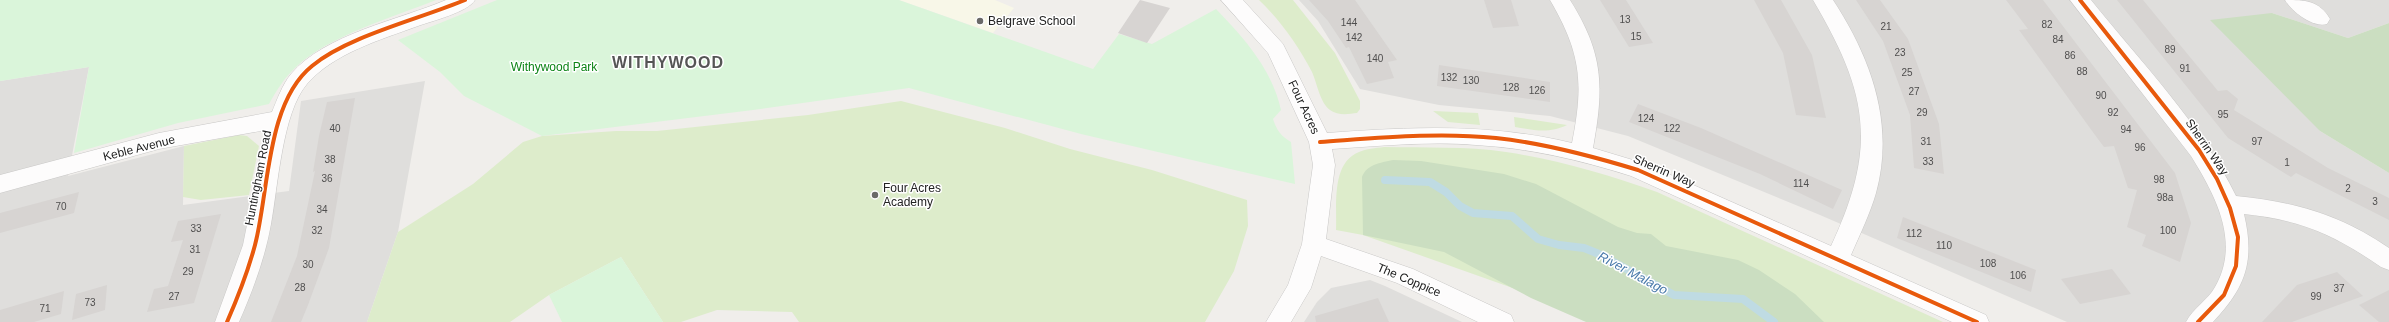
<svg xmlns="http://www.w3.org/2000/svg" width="2389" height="322" font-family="Arial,sans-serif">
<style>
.residential{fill:#dfdedc}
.education{fill:#f8f7e8}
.grass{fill:#ddeccb}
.forest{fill:#cbdec1}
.park{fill:#daf5da}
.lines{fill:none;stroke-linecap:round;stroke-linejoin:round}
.stream{stroke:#bfdbe3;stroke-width:8}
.building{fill:#d7d4d2}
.street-casing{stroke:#c9c8c7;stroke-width:1}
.street{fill:#fdfcfc;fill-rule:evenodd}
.cycleway-casing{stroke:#fff;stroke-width:6}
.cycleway{stroke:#e8590c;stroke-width:4}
.poi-dot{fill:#6a6968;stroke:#fff;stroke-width:1.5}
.labels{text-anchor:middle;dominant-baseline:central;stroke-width:3;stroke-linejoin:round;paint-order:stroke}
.number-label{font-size:10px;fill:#4f4e4e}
.poi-label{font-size:12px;fill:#222;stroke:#fff;text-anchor:start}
.park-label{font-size:12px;fill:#0c8416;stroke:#fff}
.street-label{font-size:12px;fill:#222;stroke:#fff}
.water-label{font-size:13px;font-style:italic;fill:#4a7aab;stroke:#fff}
.district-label{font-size:16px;font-weight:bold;letter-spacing:1px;fill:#555;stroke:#fff}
</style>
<rect width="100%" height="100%" fill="#f0eeeb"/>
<g class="residential">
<polygon points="1299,0 2389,0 2389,23 2348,38 2272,13 2320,131 2389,173 2389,322 2067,322 1820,215 1628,136 1550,116 1439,105 1360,89 1318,21"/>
<polygon points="89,67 68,176 184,146 183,205 289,191 301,101 425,81 398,232 367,322 0,322 0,81"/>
<polygon points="1370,280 1385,286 1462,322 1304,322 1317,302 1331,288"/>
</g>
<polygon class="education" points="899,0 995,0 1014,8 993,33"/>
<g class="grass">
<path d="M1259,0h34l42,53 25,48v8l-3,4c-8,1 -19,3 -27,-3 -10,-7 -13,-27 -18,-38 -14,-27 -32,-52 -53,-72z"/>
<polygon points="901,101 1005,128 1070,149 1152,170 1247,200 1248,226 1234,271 1205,322 799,322 792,312 717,310 681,322 663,322 621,257 549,295 510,322 367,322 398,232 473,184 523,142 542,136 616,131 657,131 808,115"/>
<polygon points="1433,111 1478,113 1480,125 1448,122"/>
<path d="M1514,117l53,8c-18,9 -33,5 -52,2z"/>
<polygon points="239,135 247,136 259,146 249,195 201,200 183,197 184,146"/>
<path d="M1384,147c40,1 82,-1 122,5 52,8 101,22 151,40l286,130h-334l-246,-87 -27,-5c1,-25 -5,-67 23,-78 7,-3 17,-4 25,-5z"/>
</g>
<g class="forest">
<polygon points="2272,13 2348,38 2389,23 2389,173 2320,131 2210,20"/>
<path d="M1393,160l28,1 83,13 32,10 82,43 19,6 14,1 15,12 72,14 21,10 36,24 29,28h-238l-55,-24 -87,-46 -81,-17 -1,-58c5,-13 18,-14 31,-17z"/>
</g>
<g class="park">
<path d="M0,0h436c-42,17 -108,36 -140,67 -12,11 -19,23 -27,37l-91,19 -104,30 15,-86 -89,14z"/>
<path d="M497,0h402l194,69 26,-35 33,10 64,-35c28,29 56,60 65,101l-8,9c4,12 8,17 18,23l4,42 -214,-50 -172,-46 -156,22 -211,26 -78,-40 -24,-24 -42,-32z"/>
<polygon points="621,257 663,322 562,322 549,295"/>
</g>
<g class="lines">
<polyline class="stream" points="1385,180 1430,182 1446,192 1460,206 1473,213 1512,216 1538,239 1559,245 1584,248 1599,254 1674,295 1743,299 1774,322"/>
</g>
<g class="building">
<polygon points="1140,0 1170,8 1147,43 1118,33"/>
<polygon points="1309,0 1355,0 1397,60 1388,62 1394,78 1367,84 1349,47 1346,48 1328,21"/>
<polygon points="1484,0 1511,0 1519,26 1493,28"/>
<polygon points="1600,0 1626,0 1653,43 1629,47"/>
<polygon points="1754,0 1781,0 1812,55 1826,118 1796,115 1783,53"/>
<polygon points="1856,0 1880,0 1908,39 1939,124 1944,174 1914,168 1910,115 1883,41"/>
<polygon points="2006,0 2043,0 2175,173 2191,223 2180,262 2142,246 2146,235 2127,227 2137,190 2128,188 2114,146 2104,147 2095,135 2019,30 2028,29"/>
<polygon points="2117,0 2143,0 2218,91 2227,90 2238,99 2234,110 2328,168 2389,198 2389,220 2296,173 2291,177 2228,138"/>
<polygon points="1439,65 1550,82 1550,102 1437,86"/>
<polygon points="355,98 329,248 308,305 301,322 271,322 297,256 315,171 313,172 319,136 327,102"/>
<polygon points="1638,104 1701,128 1842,190 1833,209 1760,174 1629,122"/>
<polygon points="79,192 74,213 0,233 0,213"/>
<polygon points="221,214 194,303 147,312 154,289 168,286 183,240 171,242 178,221"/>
<polygon points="1903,217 2036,270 2031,292 1897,238"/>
<polygon points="2112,269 2131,294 2080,304 2061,279"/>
<polygon points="2337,272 2363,296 2292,322 2262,322 2297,285"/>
<polygon points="107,285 105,310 72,320 76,294"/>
<polygon points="2389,290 2389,322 2379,322 2359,305"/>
<polygon points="64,291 61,314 34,322 0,322 0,310"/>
<polygon points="1378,298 1389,322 1316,322 1315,316"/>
</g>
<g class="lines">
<g class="street-casing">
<g id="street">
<path d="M446,0h29c-7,12 -43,21 -57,26 -38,14 -84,27 -111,58 -25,29 -29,103 -36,140 -6,34 -18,66 -32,98h-24l28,-77 23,-115 -107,19 -159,44v-18l159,-42 113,-21c5,-12 10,-27 19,-38 34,-40 108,-54 155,-74z"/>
<path d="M1221,0h22l40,44 44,89c82,-6 163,-10 245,10 12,-60 9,-90 -22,-143h20c34,54 34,87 23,148l53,16 185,82c47,-100 37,-153 -18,-246h20c38,58 62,124 43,193 -6,21 -16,41 -25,62l135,60 3,7h-37l-321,-146c-51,-16 -102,-28 -155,-31 -48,-4 -96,1 -144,4l3,16 -9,74 87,30 98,46 3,7h-36l-81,-39 -76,-27 -10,32 -20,34h-25l22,-37 14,-41 11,-79 -4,-23 -41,-89z"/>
<path d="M2070,0h21c49,61 111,125 145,196 59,6 103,18 153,52v22l-8,-3c-48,-33 -80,-47 -137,-53 11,47 2,73 -31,108h-27c7,-14 22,-22 29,-35 26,-45 0,-92 -24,-131z"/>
<path d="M2285,0c19,0 34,0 45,19l-3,5c-14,4 -35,-12 -42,-24z"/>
</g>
</g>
<use href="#street" class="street"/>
<g class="cycleway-casing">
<g id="cycleway">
<polyline points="2080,0 2199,150 2217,179 2230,208 2238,237 2236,266 2224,295 2198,322"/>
<path d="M1320,142c58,-4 117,-10 176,-4 48,5 96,18 142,32l339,152"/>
<path d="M227,322c11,-25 21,-51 28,-77 14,-53 11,-142 57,-179 36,-30 108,-47 153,-66"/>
</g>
</g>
<use href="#cycleway" class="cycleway"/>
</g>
<g class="poi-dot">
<circle cx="980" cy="21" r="4"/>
<circle cx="875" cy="195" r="4"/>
</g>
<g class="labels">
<g class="number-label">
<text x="1625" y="19">13</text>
<text x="1349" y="22">144</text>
<text x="2047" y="24">82</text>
<text x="1886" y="26">21</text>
<text x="1636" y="36">15</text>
<text x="1354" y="37">142</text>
<text x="2058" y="39">84</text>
<text x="2170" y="49">89</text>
<text x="1900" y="52">23</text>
<text x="2070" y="55">86</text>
<text x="1375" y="58">140</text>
<text x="2185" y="68">91</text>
<text x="2082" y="71">88</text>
<text x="1907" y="72">25</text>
<text x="1449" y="77">132</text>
<text x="1471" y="80">130</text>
<text x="1511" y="87">128</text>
<text x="1537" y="90">126</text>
<text x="1914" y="91">27</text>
<text x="2101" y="95">90</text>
<text x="1922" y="112">29</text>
<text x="2113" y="112">92</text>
<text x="2223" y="114">95</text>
<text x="1646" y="118">124</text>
<text x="335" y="128">40</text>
<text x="1672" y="128">122</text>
<text x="2126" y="129">94</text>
<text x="1926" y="141">31</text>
<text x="2257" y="141">97</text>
<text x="2140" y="147">96</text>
<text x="330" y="159">38</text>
<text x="1928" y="161">33</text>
<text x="2287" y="162">1</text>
<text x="327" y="178">36</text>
<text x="2159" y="179">98</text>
<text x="1801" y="183">114</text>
<text x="2348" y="188">2</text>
<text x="2165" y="197">98a</text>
<text x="2375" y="201">3</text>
<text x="61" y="206">70</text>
<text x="322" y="209">34</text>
<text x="196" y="228">33</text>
<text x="317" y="230">32</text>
<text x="2168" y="230">100</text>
<text x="1914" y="233">112</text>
<text x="1944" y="245">110</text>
<text x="195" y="249">31</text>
<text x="1988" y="263">108</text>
<text x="308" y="264">30</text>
<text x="188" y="271">29</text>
<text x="2018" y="275">106</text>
<text x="300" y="287">28</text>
<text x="2339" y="288">37</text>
<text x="174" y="296">27</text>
<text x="2316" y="296">99</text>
<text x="90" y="302">73</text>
<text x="45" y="308">71</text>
</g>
<g class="poi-label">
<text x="988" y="21">Belgrave School</text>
<text x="883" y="188">Four Acres<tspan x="883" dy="14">Academy</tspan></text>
</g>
<g class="park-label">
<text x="554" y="67">Withywood Park</text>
</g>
<g class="street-label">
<text transform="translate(1304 107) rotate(65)">Four Acres</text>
<text transform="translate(2207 147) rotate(55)">Sherrin Way</text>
<text transform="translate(139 148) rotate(-14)">Keble Avenue</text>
<text transform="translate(1664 171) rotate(23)">Sherrin Way</text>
<text transform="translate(258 178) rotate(-79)">Huntingham Road</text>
<text transform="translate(1409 280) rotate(23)">The Coppice</text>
</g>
<g class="water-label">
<text transform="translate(1633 273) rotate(28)">River Malago</text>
</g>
<g class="district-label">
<text x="668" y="62">WITHYWOOD</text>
</g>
</g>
</svg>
